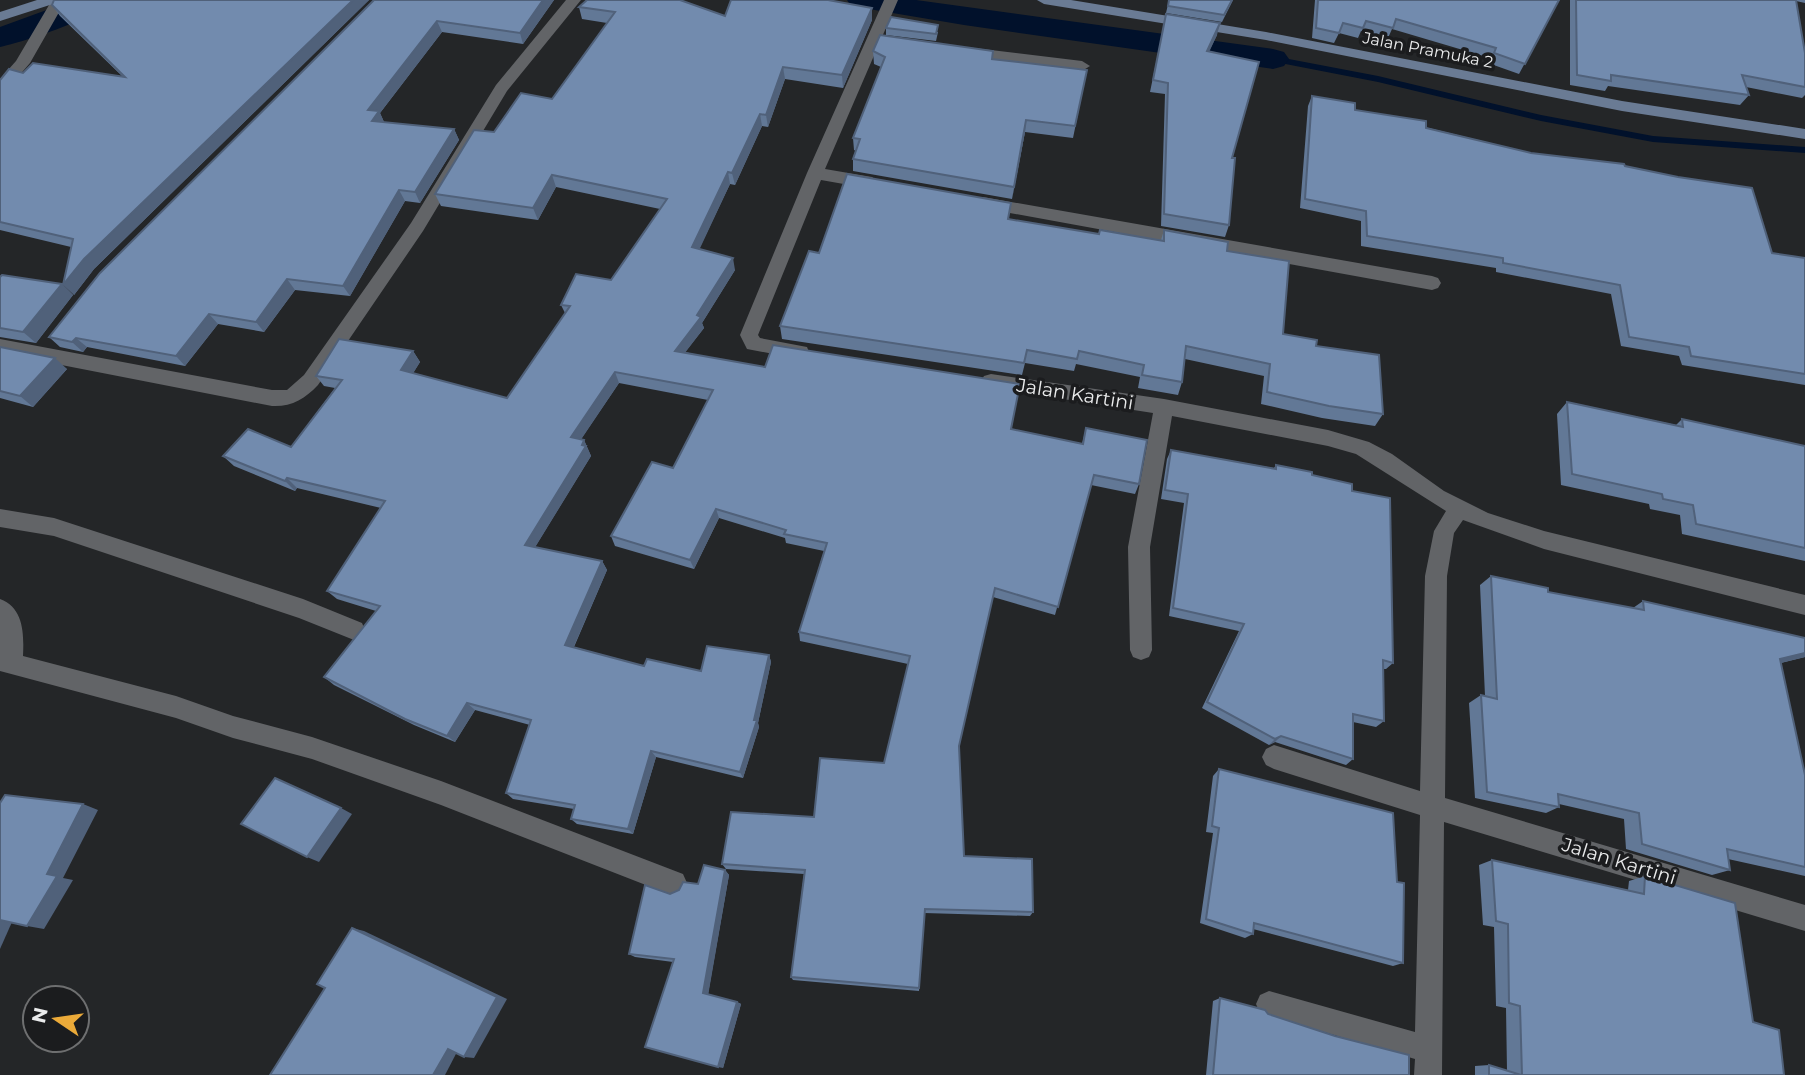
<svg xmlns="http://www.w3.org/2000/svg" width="1805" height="1075" font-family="Montserrat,sans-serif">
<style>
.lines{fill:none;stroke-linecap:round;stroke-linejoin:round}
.stream{fill:#01112b;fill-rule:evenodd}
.canal{fill:#01112b;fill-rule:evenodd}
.street{fill:#626467;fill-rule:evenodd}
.secondary{fill:#6a7b94;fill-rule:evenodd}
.wall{fill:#627896}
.shaded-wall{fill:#50617a}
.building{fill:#728bae;stroke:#50617a;stroke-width:2}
.labels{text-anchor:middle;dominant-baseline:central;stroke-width:7;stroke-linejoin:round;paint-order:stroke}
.far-street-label{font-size:16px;fill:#eaebec;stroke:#1b1c1e}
.street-label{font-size:19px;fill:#eaebec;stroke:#1b1c1e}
</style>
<rect width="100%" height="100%" fill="#242628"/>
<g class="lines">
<polygon class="stream" points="1273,56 1378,76 1541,115 1653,136 1805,147 1805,153 1653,142 1541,121 1378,82 1270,61 1269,59"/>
<g class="canal">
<path d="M74,0h38c-12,17 -89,42 -112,47v-20z"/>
<polygon points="847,0 916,0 1273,49 1284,52 1289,59 1284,66 1273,69 964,25 851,6"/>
</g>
<g class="street">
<polygon points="52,0 66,0 30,63 5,92 0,94 0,79 16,61"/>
<path d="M566,0h15l-74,91 -84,140 -105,154c-13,14 -27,22 -46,21l-272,-53v-14l272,51h15l17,-15 107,-152 85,-138z"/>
<polygon points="884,0 898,0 825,169 872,177 880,183 872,189 821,180 758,335 760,338 807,347 809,352 807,357 800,359 747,349 740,335 807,173"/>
<polygon points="966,47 1082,61 1090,66 1082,71 961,55 959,52"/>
<polygon points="983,197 1432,276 1438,278 1441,283 1438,288 1432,290 977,207 975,203 977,199"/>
<polygon points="991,374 1164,399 1328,430 1369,442 1392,454 1444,491 1488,513 1544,531 1805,595 1805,615 1544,549 1463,520 1454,533 1447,576 1445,798 1805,905 1805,931 1444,822 1442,1075 1414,1075 1415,1059 1260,1013 1256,1004 1260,995 1269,991 1415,1032 1420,815 1274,769 1266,765 1262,757 1266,749 1274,745 1420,791 1425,576 1434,531 1446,511 1356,454 1328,446 1172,416 1150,547 1152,650 1149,657 1141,660 1133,657 1130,650 1128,547 1153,413 991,388 984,386 981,381 984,376"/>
<polygon points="0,509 54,518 303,599 362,623 365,630 362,637 354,640 299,618 54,536 0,527"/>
<path d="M0,599c24,9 24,35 23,57l153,40 57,20 79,21 129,44 242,93 4,9 -4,9 -9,4 -233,-91 -129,-46 -79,-21 -57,-20 -176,-47z"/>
</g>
<g class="secondary">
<polygon points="37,0 58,0 56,3 0,21 0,12"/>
<polygon points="1037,0 1071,0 1266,32 1622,101 1805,129 1805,139 1622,111 1266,40 1044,4"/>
</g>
</g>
<g class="wall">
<polygon points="54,0 369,0 94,269 74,295 71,247 0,230 0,80 23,73 122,76 60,16 52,5"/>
<polygon points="374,0 554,0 523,44 442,32 380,113 384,122 454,129 459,140 420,203 405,201 350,296 295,290 264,332 218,324 185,366 87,347 83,352 60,347 49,337"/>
<polygon points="1169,0 1233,0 1222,22 1166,13"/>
<polygon points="1315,0 1559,0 1519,74 1488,63 1490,58 1392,29 1388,38 1361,31 1358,38 1339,33 1334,43 1312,38"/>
<polygon points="1570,0 1805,0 1805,3 1796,1 1805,53 1805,95 1802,98 1746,87 1749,95 1740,105 1608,86 1605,91 1570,85"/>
<polygon points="579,7 725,16 872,8 872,20 843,88 785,79 768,127 762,126 735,185 730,184 699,249 735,270 702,323 704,328 685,352 1011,429 1082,444 1086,428 1139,484 1135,494 1091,485 1055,615 993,597 959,747 964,856 1033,912 1030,916 924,913 919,991 793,980 791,977 804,874 726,869 722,864 814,817 884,763 908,664 800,641 799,632 824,551 786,543 785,538 719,518 694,569 615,546 611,536 673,468 708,400 619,383 581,439 584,440 591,456 535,547 602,561 607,570 574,647 644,666 701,671 769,655 771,662 758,723 759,727 743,778 656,757 633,834 577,824 571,819 574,809 513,799 506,793 530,725 475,710 455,742 414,725 334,685 324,677 376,611 337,599 327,591 381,508 297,488 295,491 234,466 223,456 291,447 335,388 324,386 316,376 413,351 420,362 413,373 507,398 565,313 561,305 611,280 660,209 556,187 538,220 441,206 435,194 494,132 552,99 607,23 582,19"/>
<polygon points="1166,14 1217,35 1209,51 1232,158 1229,225 1225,237 1161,226 1165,94 1150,92"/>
<polygon points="886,28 938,32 936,41 886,35"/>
<polygon points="873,51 993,59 1087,70 1073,138 1025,132 1012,199 853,171 853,159 856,151 854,150 853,138 881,67 874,64"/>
<polygon points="1312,96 1355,110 1531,153 1625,166 1772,253 1805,258 1805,385 1682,365 1679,356 1621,346 1611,294 1496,272 1496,268 1361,246 1361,221 1300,208 1308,106"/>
<polygon points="1009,219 1099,234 1161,240 1164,230 1227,251 1283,334 1316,346 1383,414 1375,426 1322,418 1261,404 1264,376 1185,359 1182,382 1178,395 1138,388 1140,377 1076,364 1074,371 1025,363 1022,375 782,339 780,326 819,253"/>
<polygon points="0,277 62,284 73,295 36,343 0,337"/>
<polygon points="0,347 67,369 33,407 0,398"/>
<polygon points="1567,402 1676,425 1682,419 1805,446 1805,561 1682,534 1680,515 1650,509 1649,504 1561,485 1557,414"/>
<polygon points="1171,450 1274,468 1276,465 1312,475 1352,491 1393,663 1386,669 1383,669 1384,721 1376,727 1353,722 1353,759 1346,765 1275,742 1269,745 1202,708 1239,631 1169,616 1184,503 1161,499 1167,459"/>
<polygon points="1491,576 1548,592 1633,608 1643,601 1805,638 1805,657 1781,663 1805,775 1805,876 1728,859 1730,870 1712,875 1626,849 1624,819 1559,804 1559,807 1546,813 1475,798 1469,703 1481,695 1485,696 1480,585"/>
<polygon points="1219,769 1403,963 1393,966 1253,929 1253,934 1245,938 1200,923 1213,833 1206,832 1213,776"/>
<polygon points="1492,860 1628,890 1629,881 1645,876 1753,1022 1784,1075 1475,1075 1475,1066 1489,1065 1507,1071 1506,1008 1496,1006 1494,927 1483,925 1479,865"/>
<polygon points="725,870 729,875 708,994 737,1002 741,1004 723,1068 673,962 635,957 629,954 670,894 698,884"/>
<polygon points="1220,998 1268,1014 1409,1075 1206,1075 1213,1001"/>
</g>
<g class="shaded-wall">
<polygon points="353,0 369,0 94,269 74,295 63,285 84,259"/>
<polygon points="543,0 554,0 523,44 520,33"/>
<polygon points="872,8 872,20 843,88 842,75"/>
<polygon points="437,21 442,32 380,113 384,122 378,131 368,110"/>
<polygon points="1220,23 1217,35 1204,63 1207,51"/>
<polygon points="783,67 785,79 768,127 766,115"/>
<polygon points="760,114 762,126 735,185 732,173"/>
<polygon points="1026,120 1025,132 1012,199 1014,187"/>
<polygon points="454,129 459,140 420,203 415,192"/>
<polygon points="728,172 730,184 695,259 692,247"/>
<polygon points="552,175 556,187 538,220 533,208"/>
<polygon points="399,190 405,201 350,296 343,286"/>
<polygon points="733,258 735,270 702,323 704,328 678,362 675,351"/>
<polygon points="287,279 295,290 264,332 256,322"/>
<polygon points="62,284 73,295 36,343 23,332"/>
<polygon points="209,314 218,324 185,366 176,356"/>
<polygon points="76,338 87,347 83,352 72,342"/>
<polygon points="413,351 420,362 409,380 401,370"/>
<polygon points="55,358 67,369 33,407 20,396"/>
<polygon points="615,372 619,383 576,447 571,437"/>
<polygon points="584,440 591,456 531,554 525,545"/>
<polygon points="287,478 297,488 295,491 285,481"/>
<polygon points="716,509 719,518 694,569 690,560"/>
<polygon points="602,561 607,570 571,653 565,645"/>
<polygon points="1805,653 1805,657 1763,667 1780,659"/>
<polygon points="769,655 771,662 758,723 759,727 743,778 740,772 754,720"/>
<polygon points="467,703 475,710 455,742 447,736"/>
<polygon points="1281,736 1275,742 1269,745 1275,739"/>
<polygon points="651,751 656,757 633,834 628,829"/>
<polygon points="83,804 98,810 63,878 73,880 44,929 27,926 47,874"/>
<polygon points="341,808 352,814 319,862 307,857"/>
<polygon points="725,870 729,875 708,996 703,993"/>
<polygon points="0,920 12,922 0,949"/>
<polygon points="352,928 364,931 507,999 474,1058 464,1057"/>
<polygon points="737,1002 741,1004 723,1068 718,1067"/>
<polygon points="448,1049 458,1050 445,1075 433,1075"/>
</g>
<g class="building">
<polygon points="54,0 353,0 84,259 63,285 73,239 0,222 0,80 9,69 23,73 33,63 125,77 52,5"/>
<polygon points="374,0 543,0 520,33 437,21 368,110 379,111 372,121 454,129 415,192 399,190 343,286 287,279 256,322 209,314 176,356 76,338 72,342 49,337 100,273"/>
<polygon points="587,0 680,0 725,16 731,0 828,0 872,8 842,75 783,67 766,115 760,114 732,173 728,172 692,247 733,258 697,315 701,317 675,351 765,367 773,345 1020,384 1011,429 1083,444 1086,428 1147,440 1139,484 1094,475 1058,607 995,588 959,746 964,856 1032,859 1033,912 925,909 919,988 791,977 805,870 722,864 731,812 814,817 820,758 884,763 910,656 799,632 827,543 784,534 786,530 716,509 690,560 611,536 652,462 673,468 713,390 615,372 571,437 584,440 582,445 586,446 525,545 602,561 565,645 644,666 647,659 701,671 707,646 769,655 754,720 757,720 740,772 651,751 628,829 571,819 575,805 506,793 531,720 467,703 447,736 405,719 324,677 380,606 327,591 385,501 287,478 285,481 223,456 248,429 291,447 342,380 316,376 339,339 413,351 401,370 507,398 570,306 561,305 576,274 611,280 667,199 552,175 533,208 435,194 474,130 494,132 521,93 552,99 615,12 579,7"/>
<polygon points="1169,0 1232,0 1224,15 1168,6"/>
<polygon points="1318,0 1559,0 1525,64 1494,53 1496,48 1396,19 1393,28 1366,21 1363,28 1343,23 1339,33 1316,28"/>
<polygon points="1576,0 1796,0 1805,53 1805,87 1742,75 1749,95 1611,75 1611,81 1577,75"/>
<polygon points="1166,14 1220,23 1207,51 1259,62 1232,158 1235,158 1229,225 1164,214 1168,83 1153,80"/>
<polygon points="891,17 938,25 936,34 886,28"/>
<polygon points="880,35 993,51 992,59 1087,70 1075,126 1026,120 1014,187 853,159 860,139 853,138 885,57 873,51"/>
<polygon points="1312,96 1355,103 1355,110 1426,121 1426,128 1531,153 1624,164 1625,166 1678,177 1752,188 1772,253 1805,258 1805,374 1691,356 1689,347 1629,337 1620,285 1503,263 1503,258 1367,236 1366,211 1305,199"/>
<polygon points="847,174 1011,203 1008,219 1099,234 1100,230 1164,241 1164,230 1228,242 1227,251 1289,261 1283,334 1317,340 1316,346 1379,355 1383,414 1329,406 1267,392 1270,364 1186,346 1182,382 1142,375 1144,365 1079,351 1077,359 1027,350 1024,363 780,326 809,251 819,253"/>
<polygon points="2,275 62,284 23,332 0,328 0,277"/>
<polygon points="0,347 55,358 20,396 0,391"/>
<polygon points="1567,402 1683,427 1682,419 1805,446 1805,548 1696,524 1693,505 1663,499 1662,494 1572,474"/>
<polygon points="1171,450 1276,469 1276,465 1312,472 1312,475 1352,484 1352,491 1390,498 1393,663 1383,660 1384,721 1353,714 1353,759 1281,736 1275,739 1207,702 1244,624 1173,608 1188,494 1165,490"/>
<polygon points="1491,576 1548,588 1548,592 1644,610 1643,601 1805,638 1805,653 1780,659 1805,775 1805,867 1727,849 1730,870 1642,844 1639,813 1558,794 1559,807 1487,792 1481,695 1497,699"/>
<polygon points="1219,769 1393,813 1397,882 1404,883 1403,963 1254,923 1253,934 1206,919 1219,828 1212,826"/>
<polygon points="275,778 341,808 307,857 241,824"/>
<polygon points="5,795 83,804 47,874 57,876 27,926 0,920 0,803"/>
<polygon points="1492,860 1644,894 1645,876 1735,903 1753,1022 1779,1030 1784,1075 1522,1075 1520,1006 1509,1003 1508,924 1496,921"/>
<polygon points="704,865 725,870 703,993 737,1002 718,1067 645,1047 674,959 629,954 645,885 670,894 679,890 683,882 698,884"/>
<polygon points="352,928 497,997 464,1057 448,1049 433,1075 270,1075 325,988 317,984"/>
<polygon points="1220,998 1265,1010 1268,1014 1335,1036 1409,1055 1409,1075 1213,1075"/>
<polygon points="1489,1065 1521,1075 1489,1075"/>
</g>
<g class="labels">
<g class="far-street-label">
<text transform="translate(1428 50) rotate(11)">Jalan Pramuka 2</text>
</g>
<g class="street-label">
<text transform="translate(1075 394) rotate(9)">Jalan Kartini</text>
<text transform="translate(1619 861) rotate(17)">Jalan Kartini</text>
</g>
</g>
<g transform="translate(56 1019) rotate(283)"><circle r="33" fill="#1b1c1e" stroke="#6e6f70" stroke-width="2"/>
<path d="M0-5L12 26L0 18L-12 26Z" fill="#ebaa39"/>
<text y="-10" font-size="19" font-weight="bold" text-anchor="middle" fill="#eaebec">N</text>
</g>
</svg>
